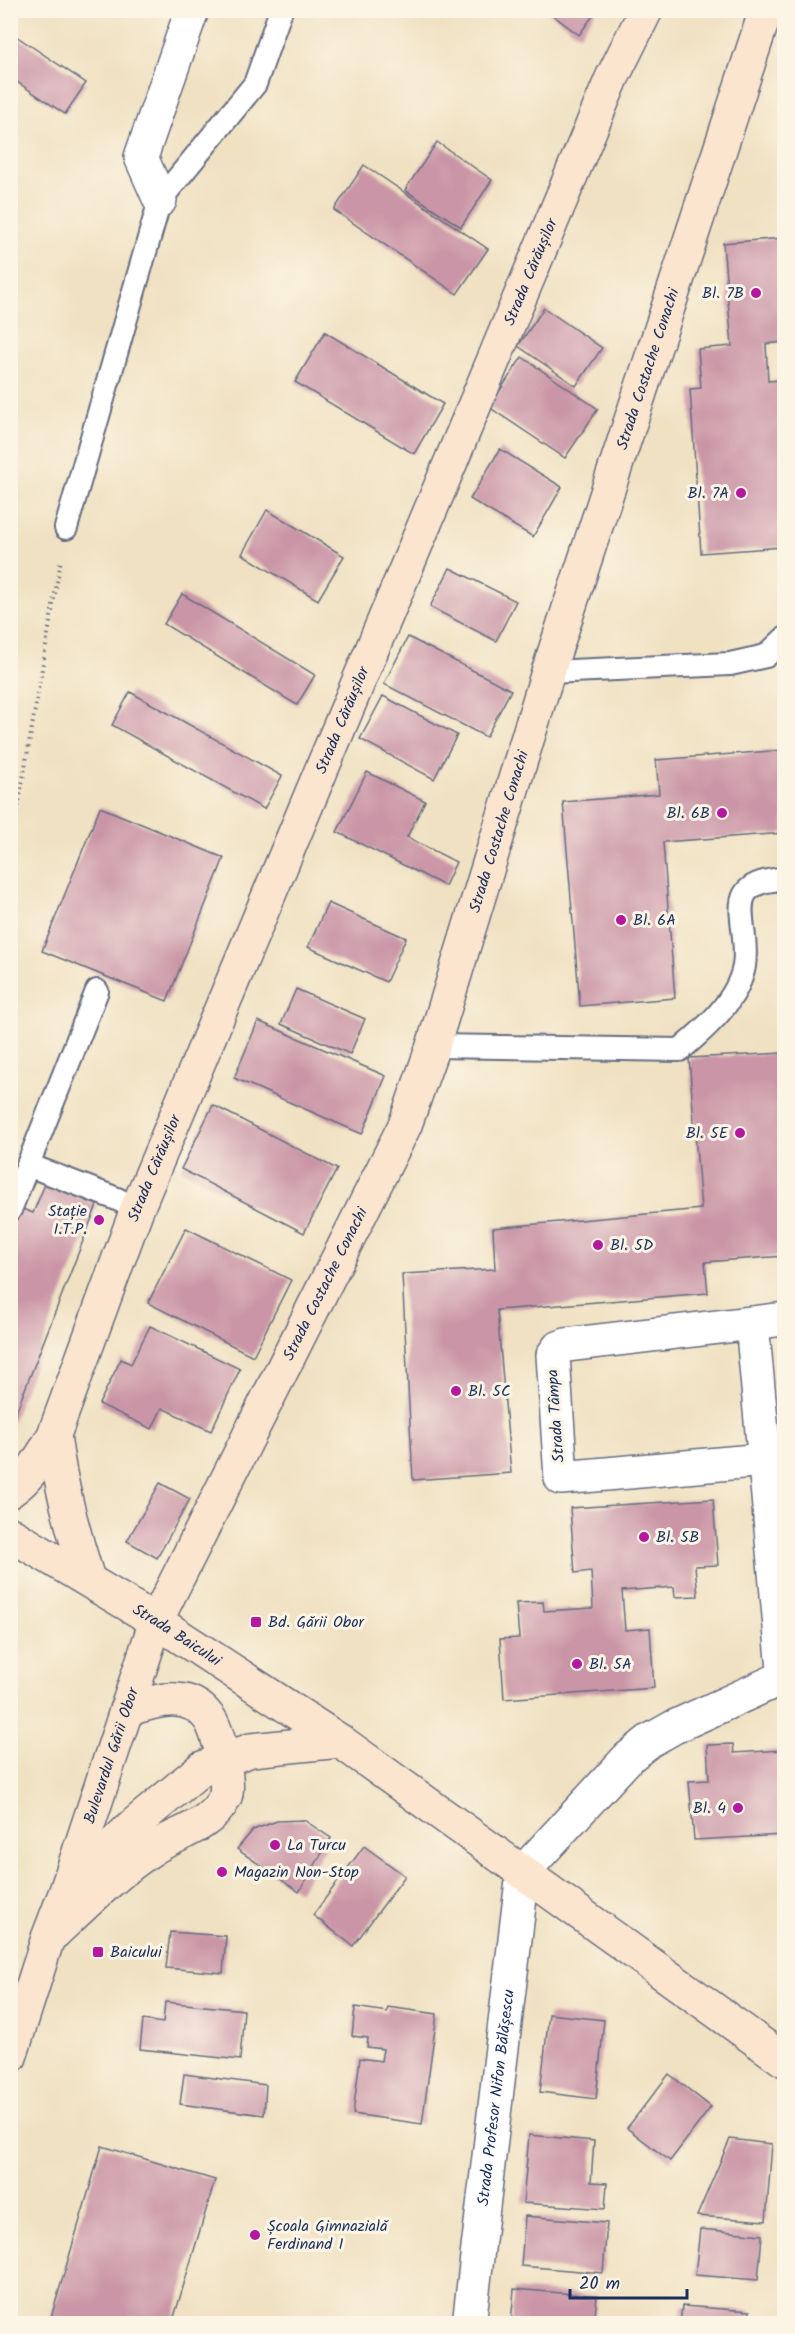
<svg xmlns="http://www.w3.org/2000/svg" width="795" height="2334" font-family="Kalam,sans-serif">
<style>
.building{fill:#ca96a7}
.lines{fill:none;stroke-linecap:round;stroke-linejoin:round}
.lane-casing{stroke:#666d81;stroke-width:26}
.street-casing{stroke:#666d81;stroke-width:36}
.secondary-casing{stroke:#666d81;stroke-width:36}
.path{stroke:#666d81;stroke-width:4;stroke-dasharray:1.5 4.5;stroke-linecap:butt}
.lane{stroke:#fff;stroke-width:22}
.street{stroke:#fff;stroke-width:33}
.secondary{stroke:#fce5cf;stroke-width:33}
.poi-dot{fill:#b5179e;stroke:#fcf5e5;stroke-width:2}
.labels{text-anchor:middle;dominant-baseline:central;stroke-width:6;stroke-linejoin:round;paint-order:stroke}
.street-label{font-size:16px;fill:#1b2f5e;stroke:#fcf5e5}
.poi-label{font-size:16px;fill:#1b2f5e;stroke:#fcf5e5;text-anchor:start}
</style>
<rect width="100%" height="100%" fill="#fcf5e5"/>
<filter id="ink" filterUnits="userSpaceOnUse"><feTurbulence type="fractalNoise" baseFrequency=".0167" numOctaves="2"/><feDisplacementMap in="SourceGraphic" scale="12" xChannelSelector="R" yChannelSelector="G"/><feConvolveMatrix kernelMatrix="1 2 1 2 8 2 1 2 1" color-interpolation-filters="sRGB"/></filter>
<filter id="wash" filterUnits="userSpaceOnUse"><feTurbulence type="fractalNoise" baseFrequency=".008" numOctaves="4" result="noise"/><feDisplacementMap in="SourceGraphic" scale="24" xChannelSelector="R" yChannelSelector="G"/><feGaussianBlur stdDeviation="1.35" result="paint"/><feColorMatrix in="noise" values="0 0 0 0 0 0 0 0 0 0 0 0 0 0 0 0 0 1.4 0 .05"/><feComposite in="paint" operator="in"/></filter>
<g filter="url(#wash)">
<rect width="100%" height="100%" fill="#f0e1c2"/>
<g id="blocks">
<g class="building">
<polygon points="546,10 597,10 579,35"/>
<polygon points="10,32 86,83 65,114 10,77"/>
<polygon points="437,142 492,180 461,227 405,190"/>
<polygon points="364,165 488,249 457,294 334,210"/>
<polygon points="784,238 784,342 766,344 768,381 780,380 784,438 784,547 701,553 690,389 701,388 698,349 732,346 723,243"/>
<polygon points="544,308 602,348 576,386 518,346"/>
<polygon points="325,332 443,404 414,454 295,382"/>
<polygon points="522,357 598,409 565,458 489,407"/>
<polygon points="500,449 562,487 533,537 470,499"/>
<polygon points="267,510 344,556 318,600 242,554"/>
<polygon points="450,568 516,601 496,641 430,607"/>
<polygon points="182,594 315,675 297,705 164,624"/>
<polygon points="408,637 511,690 486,737 384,684"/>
<polygon points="130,692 282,776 264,809 112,725"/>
<polygon points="383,696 457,735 434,779 360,739"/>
<polygon points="784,750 784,833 663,842 675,998 580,1006 563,802 659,794 656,760"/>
<polygon points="367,772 425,801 407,837 456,862 445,886 337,832"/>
<polygon points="100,807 224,858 167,1001 42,951"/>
<polygon points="328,903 406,938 386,982 308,947"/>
<polygon points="296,989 365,1019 350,1054 281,1024"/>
<polygon points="258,1021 386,1076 362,1134 234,1078"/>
<polygon points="784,1053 784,1256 705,1262 708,1293 497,1310 511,1473 413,1480 402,1274 495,1269 493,1228 701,1209 689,1058"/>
<polygon points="213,1105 337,1169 304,1233 181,1169"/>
<polygon points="45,1184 97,1205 11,1425 10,1223 17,1207 33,1213"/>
<polygon points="186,1228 291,1280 253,1356 148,1303"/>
<polygon points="150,1326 240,1369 211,1431 162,1408 152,1429 99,1404 121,1359 131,1364"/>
<polygon points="160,1483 190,1499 157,1558 127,1541"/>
<polygon points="713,1499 718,1565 695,1566 698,1596 675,1597 674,1587 622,1591 625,1630 650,1628 654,1688 504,1699 500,1639 519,1638 516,1603 543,1602 544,1611 593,1608 591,1571 575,1573 570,1508"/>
<polygon points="781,1735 784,1735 784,1835 694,1840 689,1781 709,1780 707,1745 733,1744 734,1753 782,1750"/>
<polygon points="304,1820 331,1838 299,1892 237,1849 253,1830 277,1821"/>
<polygon points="364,1846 405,1876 353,1946 313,1915"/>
<polygon points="170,1932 226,1936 223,1973 166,1968"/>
<polygon points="165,2002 244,2010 240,2060 140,2049 143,2020 163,2023"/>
<polygon points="355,2007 387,2012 388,2007 437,2014 422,2124 353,2114 360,2058 381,2061 383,2049 367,2047 368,2038 352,2036"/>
<polygon points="549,2014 604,2020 596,2099 540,2092"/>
<polygon points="184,2074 266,2085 264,2115 180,2104"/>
<polygon points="669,2074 711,2107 670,2161 627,2128"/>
<polygon points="529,2135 594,2141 591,2182 607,2183 605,2209 523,2203"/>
<polygon points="730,2139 772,2144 766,2221 697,2216"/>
<polygon points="102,2146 215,2180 172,2324 49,2324"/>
<polygon points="525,2216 607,2223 603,2273 521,2266"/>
<polygon points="700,2229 762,2235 758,2280 695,2275"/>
<polygon points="514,2289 597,2296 594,2324 511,2324"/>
<polygon points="682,2306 750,2311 749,2324 680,2324"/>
</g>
</g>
</g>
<g filter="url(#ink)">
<use href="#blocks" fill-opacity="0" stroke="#666d81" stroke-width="1.5"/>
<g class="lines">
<g class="lane-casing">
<g id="lane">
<polyline points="66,528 160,200 255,84 281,10"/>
<polyline points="548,672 730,664 766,656 784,639"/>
<path d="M433,1046l247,4c25,-21 58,-50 64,-84 7,-43 -27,-84 40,-87"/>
<polyline points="28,1165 117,1199 137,1209"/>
<polyline points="10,1210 97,991"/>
</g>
</g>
<g class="street-casing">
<g id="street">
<polyline points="160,200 141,157 192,10"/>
<polyline points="752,1323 784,1319"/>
<polyline points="764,1460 561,1478 553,1355 558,1348 566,1345 752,1323 784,1670"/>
<path id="s1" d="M469,2324l54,-452 105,-114 21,-17 25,-14 110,-50"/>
</g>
</g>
<g class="secondary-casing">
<g id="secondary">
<path d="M54,1435c6,50 19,96 34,144"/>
<path id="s2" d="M10,1491c21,-14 32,-35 44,-56l83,-226 475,-1131 34,-68"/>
<path id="s3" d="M10,1534l146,87 184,120 444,319"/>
<polyline points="70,1887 130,1828 202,1768 251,1750 340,1741"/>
<path d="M54,1933c31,-29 62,-60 98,-84 24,-16 59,-22 73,-52 6,-14 -7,-67 -16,-79 -21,-29 -54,-17 -83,-8"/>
<path id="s4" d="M10,2057l38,-119 18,-47 90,-270 249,-496 28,-79 115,-374 218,-662"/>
</g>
</g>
<polyline class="path" points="10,854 61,559"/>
<use href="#lane" class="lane"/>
<use href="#street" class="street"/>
<use href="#secondary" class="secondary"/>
</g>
</g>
<g class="poi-dot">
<circle cx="756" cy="293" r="6"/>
<circle cx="741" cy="493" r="6"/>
<circle cx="722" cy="813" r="6"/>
<circle cx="621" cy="920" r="6"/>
<circle cx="740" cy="1133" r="6"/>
<circle cx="99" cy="1220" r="6"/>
<circle cx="598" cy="1245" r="6"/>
<circle cx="456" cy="1391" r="6"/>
<circle cx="644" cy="1537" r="6"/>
<rect x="250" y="1616" width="12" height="12" rx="3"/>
<circle cx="577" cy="1664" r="6"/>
<circle cx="738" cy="1808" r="6"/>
<circle cx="275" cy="1845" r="6"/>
<circle cx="222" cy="1872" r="6"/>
<rect x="92" y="1946" width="12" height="12" rx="3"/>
<circle cx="255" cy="2235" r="6"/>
</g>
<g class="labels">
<g class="street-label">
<text stroke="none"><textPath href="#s2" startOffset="1329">Strada Cărăușilor</textPath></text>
<text stroke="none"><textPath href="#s4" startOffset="1809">Strada Costache Conachi</textPath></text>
<text stroke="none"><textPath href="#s2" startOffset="843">Strada Cărăușilor</textPath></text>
<text stroke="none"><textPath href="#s4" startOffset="1323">Strada Costache Conachi</textPath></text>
<text stroke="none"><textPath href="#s2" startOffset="357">Strada Cărăușilor</textPath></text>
<text stroke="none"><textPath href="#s4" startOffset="837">Strada Costache Conachi</textPath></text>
<text transform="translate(556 1416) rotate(-94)">Strada Tâmpa</text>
<text stroke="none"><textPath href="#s3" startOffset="195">Strada Baicului</textPath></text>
<text stroke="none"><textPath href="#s4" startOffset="318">Bulevardul Gării Obor</textPath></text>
<text stroke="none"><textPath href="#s1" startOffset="228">Strada Profesor Nifon Bălășescu</textPath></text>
</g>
<g class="poi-label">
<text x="744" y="293" text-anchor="end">Bl. 7B</text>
<text x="729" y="493" text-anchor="end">Bl. 7A</text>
<text x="710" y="813" text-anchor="end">Bl. 6B</text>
<text x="633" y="920">Bl. 6A</text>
<text x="728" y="1133" text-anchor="end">Bl. 5E</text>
<text x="87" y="1211" text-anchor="end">Stație<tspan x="87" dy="18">I.T.P.</tspan></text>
<text x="610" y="1245">Bl. 5D</text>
<text x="468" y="1391">Bl. 5C</text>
<text x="656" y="1537">Bl. 5B</text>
<text x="268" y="1622">Bd. Gării Obor</text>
<text x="589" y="1664">Bl. 5A</text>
<text x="726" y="1808" text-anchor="end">Bl. 4</text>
<text x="287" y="1845">La Turcu</text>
<text x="234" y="1872">Magazin Non-Stop</text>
<text x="110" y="1952">Baicului</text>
<text x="267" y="2226">Școala Gimnazială<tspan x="267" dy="18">Ferdinand I</tspan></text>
</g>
</g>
<rect width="795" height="2334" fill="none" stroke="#fcf5e5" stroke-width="36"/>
<path d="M570 2289v9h117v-9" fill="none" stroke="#1b2f5e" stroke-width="3"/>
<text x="579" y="2289" font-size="18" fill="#1b2f5e" stroke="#fcf5e5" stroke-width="4.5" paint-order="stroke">20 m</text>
</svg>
